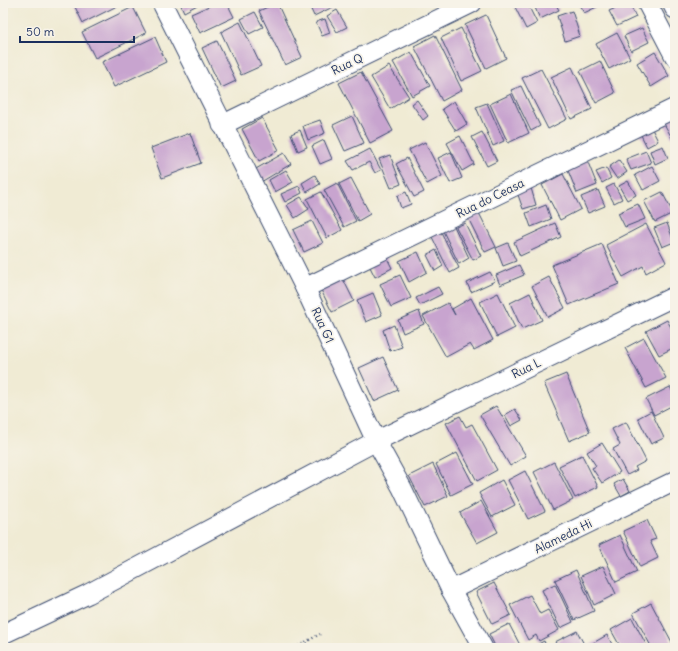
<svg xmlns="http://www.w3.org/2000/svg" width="678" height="651" font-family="Delius,sans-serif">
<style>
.building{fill:#c8a4cf}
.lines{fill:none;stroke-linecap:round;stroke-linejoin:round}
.minor-casing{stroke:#3b4b70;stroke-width:21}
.path{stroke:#3b4b70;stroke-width:2.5;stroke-dasharray:1 3;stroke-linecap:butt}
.minor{stroke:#fff;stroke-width:19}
.labels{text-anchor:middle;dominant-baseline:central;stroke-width:3.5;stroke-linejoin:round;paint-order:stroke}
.street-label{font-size:12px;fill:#1b2f5e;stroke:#f7f3e8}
</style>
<rect width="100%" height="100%" fill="#f7f3e8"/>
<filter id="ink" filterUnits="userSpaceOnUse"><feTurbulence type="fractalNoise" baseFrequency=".025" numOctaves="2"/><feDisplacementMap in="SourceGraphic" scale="8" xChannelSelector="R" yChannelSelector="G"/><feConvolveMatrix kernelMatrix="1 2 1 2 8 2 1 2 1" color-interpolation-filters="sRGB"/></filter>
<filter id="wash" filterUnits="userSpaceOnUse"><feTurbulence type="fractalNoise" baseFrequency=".012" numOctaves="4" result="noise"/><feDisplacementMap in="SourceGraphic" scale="16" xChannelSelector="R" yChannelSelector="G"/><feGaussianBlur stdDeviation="0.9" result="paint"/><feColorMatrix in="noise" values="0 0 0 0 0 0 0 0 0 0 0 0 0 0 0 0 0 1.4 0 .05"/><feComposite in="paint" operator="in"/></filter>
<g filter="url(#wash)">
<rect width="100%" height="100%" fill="#f0ebd4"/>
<g id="blocks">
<g class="building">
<polygon points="73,3 123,3 83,23"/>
<polygon points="180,3 201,3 184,12"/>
<polygon points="216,3 227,3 234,17 200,33 191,14"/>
<polygon points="276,3 277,3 302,57 285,65 259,11"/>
<polygon points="308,3 331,3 333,7 314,16"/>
<polygon points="513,3 527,3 537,23 526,29"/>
<polygon points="533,3 555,3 559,10 540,19"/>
<polygon points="578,3 600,3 601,5 584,13"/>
<polygon points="627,3 629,3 636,17 617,26 609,11"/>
<polygon points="133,7 146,33 95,58 82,32"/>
<polygon points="337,10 347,27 337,32 327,16"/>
<polygon points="572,11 580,36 565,41 557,16"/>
<polygon points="255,12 263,27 249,34 241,19"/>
<polygon points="486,15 506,58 486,68 465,25"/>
<polygon points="325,19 330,33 322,36 316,22"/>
<polygon points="240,22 261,66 241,75 221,32"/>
<polygon points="461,28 482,71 461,81 441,38"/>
<polygon points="642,28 649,42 631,51 624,36"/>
<polygon points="617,33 630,58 609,69 596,44"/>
<polygon points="435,35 462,90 442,101 414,46"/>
<polygon points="155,37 166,62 114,87 102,62"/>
<polygon points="217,41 236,81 221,88 202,48"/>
<polygon points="411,52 430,86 412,96 393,62"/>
<polygon points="655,52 669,76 651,87 637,63"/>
<polygon points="600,61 615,93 596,103 580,71"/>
<polygon points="389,66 409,97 390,109 371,77"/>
<polygon points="572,67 592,109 571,119 551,77"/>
<polygon points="541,69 567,119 548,129 522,78"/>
<polygon points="361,72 393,131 370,143 339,83"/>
<polygon points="521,86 540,126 531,131 511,90"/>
<polygon points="511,94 529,133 508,143 490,104"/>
<polygon points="417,100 428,116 423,120 412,104"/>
<polygon points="454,101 467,124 456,131 442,109"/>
<polygon points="487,103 504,141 493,146 476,107"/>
<polygon points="352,116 364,143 345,151 333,125"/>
<polygon points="262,118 279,150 259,161 242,129"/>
<polygon points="675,118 675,139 673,140 662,120"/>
<polygon points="320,120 325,133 308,140 303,126"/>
<polygon points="650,125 658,141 647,147 639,131"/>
<polygon points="300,130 307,147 298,151 291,134"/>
<polygon points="482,132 497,161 487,166 472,137"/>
<polygon points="190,133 201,163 162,178 151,148"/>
<polygon points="460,136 474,164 462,171 447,143"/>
<polygon points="324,140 332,159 320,164 312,146"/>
<polygon points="425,142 442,176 427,184 409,150"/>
<polygon points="663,146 668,158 655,164 650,151"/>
<polygon points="370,149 381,170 375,173 369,162 353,170 347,161"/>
<polygon points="646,151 651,163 631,170 626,159"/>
<polygon points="451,152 462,178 450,183 438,158"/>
<polygon points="284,153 291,164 261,182 254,170"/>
<polygon points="390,155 401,184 391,188 379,159"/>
<polygon points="407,158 424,192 414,197 396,164"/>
<polygon points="587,160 597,185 577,193 567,168"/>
<polygon points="619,160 627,172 617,179 609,167"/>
<polygon points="652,166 660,181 643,190 635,175"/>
<polygon points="606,168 611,178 602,183 596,172"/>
<polygon points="286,170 293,182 275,192 269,180"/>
<polygon points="563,174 581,209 560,220 542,185"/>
<polygon points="315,175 320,184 307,192 302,183"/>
<polygon points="351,178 370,214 358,221 339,184"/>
<polygon points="628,181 636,195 627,200 619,186"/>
<polygon points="337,183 356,221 344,227 324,190"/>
<polygon points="614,184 622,199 614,203 606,188"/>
<polygon points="299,186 302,193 285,202 281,194"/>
<polygon points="531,188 536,205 523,209 517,192"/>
<polygon points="598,190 605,206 588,213 581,197"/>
<polygon points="321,192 342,230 327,238 307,199"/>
<polygon points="406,192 411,204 401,208 397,196"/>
<polygon points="662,192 673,213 655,222 644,201"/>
<polygon points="301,197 309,209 295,218 287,205"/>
<polygon points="638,204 645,219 625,227 618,213"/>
<polygon points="546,205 551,219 531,227 526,213"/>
<polygon points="479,213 496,247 485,252 468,218"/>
<polygon points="312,221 323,243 304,252 293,230"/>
<polygon points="465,223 481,256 473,260 456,227"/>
<polygon points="555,223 561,237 520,256 514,242"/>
<polygon points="667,223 674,242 662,247 654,228"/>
<polygon points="453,224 469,258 459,264 442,229"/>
<polygon points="646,224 666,262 646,273 643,266 623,277 606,245"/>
<polygon points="439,228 459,268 450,273 430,233"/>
<polygon points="508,243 516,261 503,266 496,248"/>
<polygon points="602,244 619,284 569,305 552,265"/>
<polygon points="436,250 443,266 435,271 427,255"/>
<polygon points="384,252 392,268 375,277 367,261"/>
<polygon points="418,252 427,272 409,282 399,261"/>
<polygon points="519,265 524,275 500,285 496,275"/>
<polygon points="490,272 495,281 471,292 467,283"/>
<polygon points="341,275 354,301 332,312 319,286"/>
<polygon points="400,275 411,298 391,307 380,284"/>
<polygon points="549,277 565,308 548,317 532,286"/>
<polygon points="438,287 442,294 420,305 416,298"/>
<polygon points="373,293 382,315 366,322 357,300"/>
<polygon points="498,293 515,328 497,337 480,302"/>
<polygon points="530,293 542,320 522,329 510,303"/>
<polygon points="471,298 493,340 474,350 470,344 446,357 423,316 448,303 455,315 452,309"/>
<polygon points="419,311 424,324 403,333 398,320"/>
<polygon points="667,320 675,335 675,347 659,355 646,331"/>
<polygon points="394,325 402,347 390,351 383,330"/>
<polygon points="644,338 666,378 646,388 625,348"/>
<polygon points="383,357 398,390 374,401 359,368"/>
<polygon points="566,374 590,432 569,441 544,383"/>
<polygon points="670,387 675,396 675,404 654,415 646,399"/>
<polygon points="496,406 526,456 510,466 480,415"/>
<polygon points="515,409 522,420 511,426 505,415"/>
<polygon points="651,411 664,438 651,444 638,418"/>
<polygon points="460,416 466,427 472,424 497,470 477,481 446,423"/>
<polygon points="626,422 646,461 635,467 637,470 627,475 613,449 620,445 612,429"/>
<polygon points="602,443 620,472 602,483 592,468 596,466 587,452"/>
<polygon points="457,453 473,484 451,495 436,464"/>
<polygon points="582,455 598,487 575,498 559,466"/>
<polygon points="554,462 573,500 553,510 534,472"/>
<polygon points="433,464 448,496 425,507 409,476"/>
<polygon points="525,471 545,511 528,519 508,480"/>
<polygon points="623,479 630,491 621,496 614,484"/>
<polygon points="502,480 515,505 492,517 479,493"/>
<polygon points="481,501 498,532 477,543 460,513"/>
<polygon points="647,520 656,539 650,541 658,558 640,567 623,531"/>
<polygon points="620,535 637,572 616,582 599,545"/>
<polygon points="603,566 616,594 594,605 581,576"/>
<polygon points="576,570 594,611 574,620 555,580"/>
<polygon points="494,583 511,615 492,624 476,592"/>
<polygon points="555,584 573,622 560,628 542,590"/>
<polygon points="530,595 540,614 548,610 559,630 539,641 536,635 528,640 510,605"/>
<polygon points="651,603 673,644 664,648 652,648 633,613"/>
<polygon points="632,618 648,648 621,648 611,630"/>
<polygon points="509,624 521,647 496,648 489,634"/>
<polygon points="577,631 586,648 559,648 555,642"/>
<polygon points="607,635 614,648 589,648 588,646"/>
<polygon points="544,641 547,648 531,648"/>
</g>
</g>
</g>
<g filter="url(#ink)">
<use href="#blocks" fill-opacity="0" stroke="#3b4b70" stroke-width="1"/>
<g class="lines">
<g class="minor-casing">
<g id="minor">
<polyline points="162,3 305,288 376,441 402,488 451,590 483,648"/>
<polyline points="647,3 675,57"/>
<polyline points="672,3 675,9"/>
<polyline points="222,125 472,3"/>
<polyline points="305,288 675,108"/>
<polyline points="451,590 675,481"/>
<polyline points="3,634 88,594 376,441 675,296"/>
</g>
</g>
<polyline class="path" points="295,648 320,634"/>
<use href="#minor" class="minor"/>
</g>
</g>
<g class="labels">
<g class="street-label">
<text transform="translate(347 64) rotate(-26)">Rua Q</text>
<text transform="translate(490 198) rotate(-26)">Rua do Ceasa</text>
<text transform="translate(323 325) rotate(65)">Rua G1</text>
<text transform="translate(526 368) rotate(-26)">Rua L</text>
<text transform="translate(563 536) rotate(-26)">Alameda Hi</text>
</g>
</g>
<rect width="678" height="651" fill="none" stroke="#f7f3e8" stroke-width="16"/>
<path d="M20 36v6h114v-6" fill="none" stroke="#1b2f5e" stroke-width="2"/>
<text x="26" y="36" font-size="12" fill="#1b2f5e" stroke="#f7f3e8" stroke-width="3" paint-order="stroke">50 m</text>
</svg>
